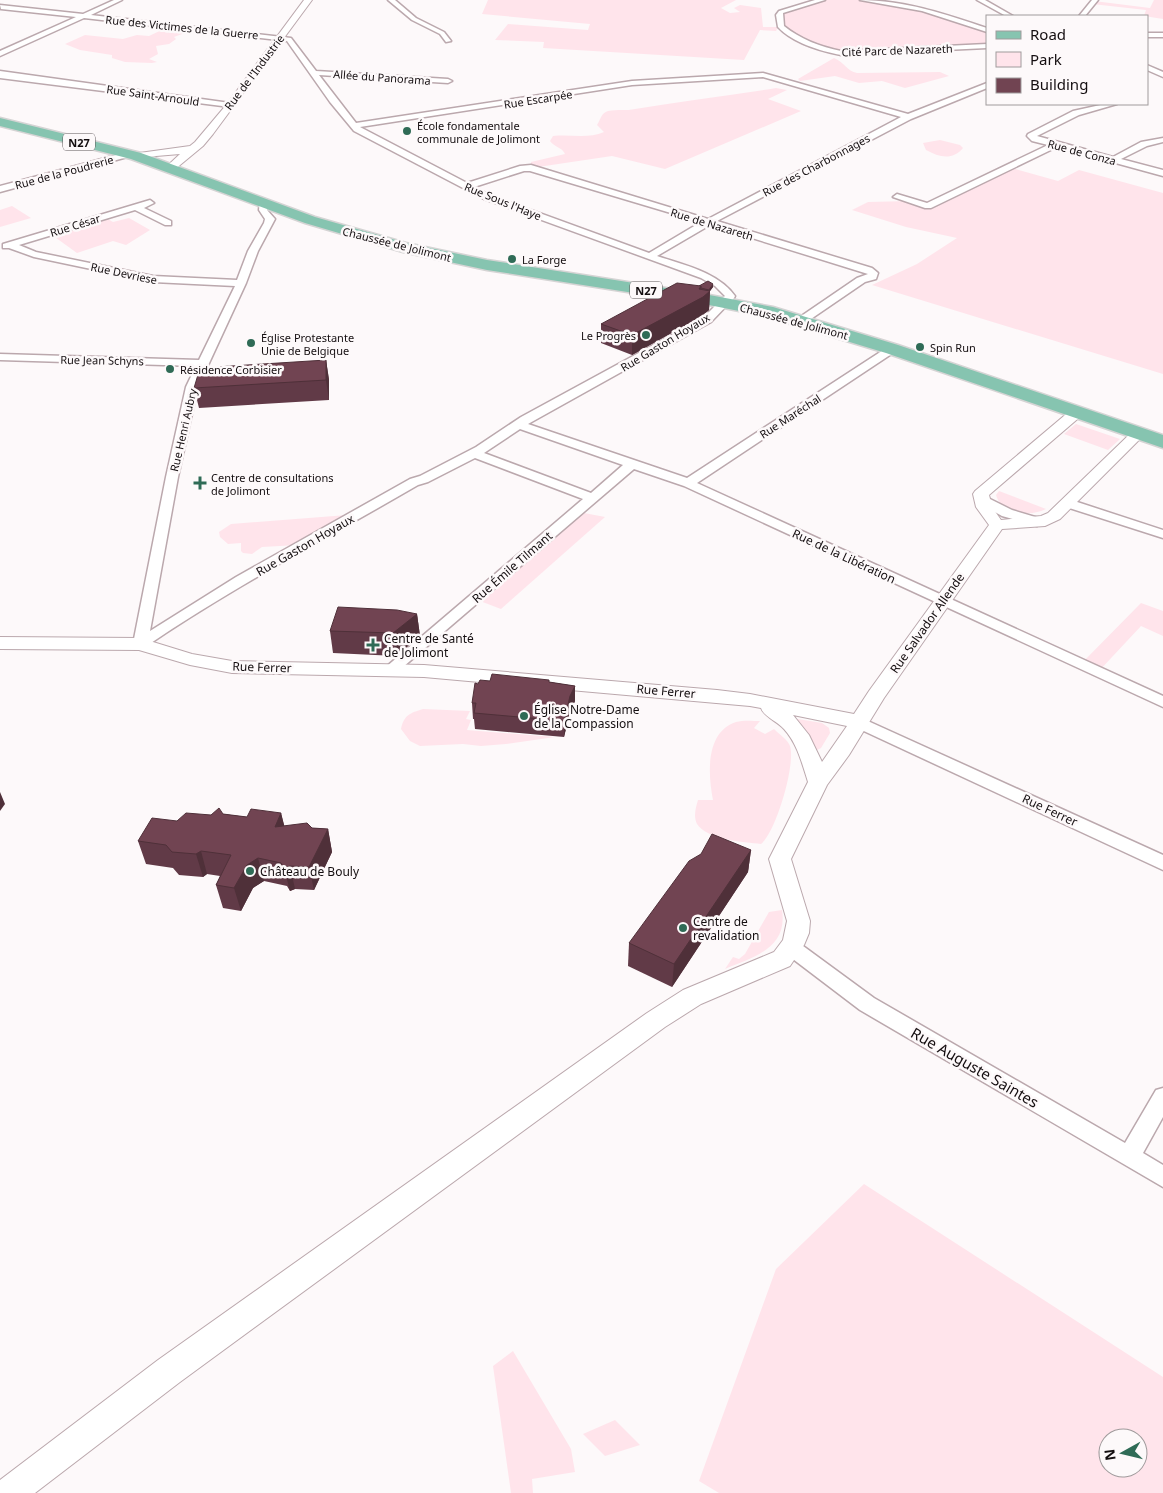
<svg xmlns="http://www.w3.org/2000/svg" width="1163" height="1493" font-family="'Noto Sans',sans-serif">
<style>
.green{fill:#ffe4eb;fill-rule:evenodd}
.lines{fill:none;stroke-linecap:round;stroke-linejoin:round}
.minor-casing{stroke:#bba8ad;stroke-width:3}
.tertiary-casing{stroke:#bba8ad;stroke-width:2}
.primary-casing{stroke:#d5d4d4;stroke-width:3}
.minor{fill:#fff;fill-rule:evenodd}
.tertiary{fill:#fff;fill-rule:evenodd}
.primary{fill:#86c4b0;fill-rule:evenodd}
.wall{fill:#613a47}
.shaded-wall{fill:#4f3039}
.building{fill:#714452;stroke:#4f3039}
.poi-dot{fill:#2f6b56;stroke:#fdf9fa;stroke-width:2}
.labels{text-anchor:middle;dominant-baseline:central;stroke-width:5;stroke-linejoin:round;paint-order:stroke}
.far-street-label{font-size:11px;fill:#140e10;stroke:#fdf9fa}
.far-poi-label{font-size:11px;fill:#140e10;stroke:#fdf9fa;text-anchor:start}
.shield{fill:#fdf9fa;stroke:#5a5456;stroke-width:1}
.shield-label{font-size:11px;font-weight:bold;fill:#140e10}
.street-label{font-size:12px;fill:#140e10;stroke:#fdf9fa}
.poi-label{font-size:12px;fill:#140e10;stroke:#fdf9fa;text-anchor:start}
.near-street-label{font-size:15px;fill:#140e10;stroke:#fdf9fa}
</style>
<rect width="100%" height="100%" fill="#fdf9fa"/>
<g class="green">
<polygon points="488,0 736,0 721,8 730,13 740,12 734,8 740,5 761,8 763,27 778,27 776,31 760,30 744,60 543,48 544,42 495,40 508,24 588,30 590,24 482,14"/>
<polygon points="822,0 860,0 915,7 987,30 987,46 832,52 783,29 781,11"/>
<polygon points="1154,0 1163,0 1163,19 1144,16 1146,10 1092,4 1094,1 1150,8"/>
<polygon points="168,27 190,31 174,37 176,39 169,44 156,46 158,54 149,59 157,62 152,63 125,62 112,58 112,55 80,50 65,44 85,35 123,39 137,35 149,36"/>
<path d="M834,58c10,4 13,13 23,15l83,-1 9,4 -44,12 -23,-7 -23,2 -24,-7 -35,5 -2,-2z"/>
<path d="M776,88l11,2 -19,9 33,12 -136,58 -53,-13 -74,11 -7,-3v-2l34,-8c-3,-7 -11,-7 -15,-13l3,-5c17,-2 35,3 51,-4l-7,-7c4,-6 4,-12 11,-14 9,-2 19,0 27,-2 47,-8 94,-13 141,-21z"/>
<path d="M940,140l20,5 3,3c-11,13 -24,9 -37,2l-3,-7z"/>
<polygon points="1008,167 1058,181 1079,170 1163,193 1163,374 872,285 917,264 957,238 906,227 852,210 868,202 910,201 928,206"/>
<polygon points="12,206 31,218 0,227 0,210"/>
<polygon points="106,218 113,222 129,218 150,230 126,245 113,241 77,253 52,235"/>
<polygon points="1076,424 1120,439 1108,450 1064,434"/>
<path d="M999,491l47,18c-15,8 -45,5 -50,-14z"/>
<polygon points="584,513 605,517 501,609 480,601"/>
<polygon points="347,515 298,545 262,547 252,554 243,553 241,551 241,543 228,544 220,537 219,532 231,524"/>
<polygon points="1141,603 1163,611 1163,636 1141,626 1098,672 1081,664"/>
<path d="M423,709l47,2 -4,8 5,1 -4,10 88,7 -49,7 -25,2 -18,-2 -43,2 -10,-5 -9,-12c3,-14 9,-16 22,-20z"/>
<polygon points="798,719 822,723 829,728 830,733 821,748 817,750 814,748 795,721"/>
<path d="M760,721l-6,7 11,6 9,-5c5,5 14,11 16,17 6,18 -14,86 -29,98 -17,-2 -54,-4 -64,-20 -4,-8 -1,-17 1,-24h15c-5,-25 -8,-68 23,-78 7,-2 17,-1 24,-1z"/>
<path d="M782,910c6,38 -28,47 -57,59l8,-12 6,2 6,-5 24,-42z"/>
<path d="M864,1184l299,193v116h-444l-20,-12 77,-212zM1108,1438h30v30h-30z"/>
<polygon points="513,1351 571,1449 575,1472 532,1479 533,1493 511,1493 493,1366"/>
<polygon points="615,1420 640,1445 605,1456 583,1434"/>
</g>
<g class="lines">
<g class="minor-casing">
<g id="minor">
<path d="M114,0h8l-31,15 200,23 25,33 132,8 4,2 -4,2 -129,-8 37,48 276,-42 131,-8 145,41 79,-31v5l-76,31 -194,102 155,47 6,5 -2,6 -11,3 -60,41h-8l-1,-2 1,-2 60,-41 11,-4 -158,-49 -53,31c27,9 61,16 78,40l-1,2 -23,24 -183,102 159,54 201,-131h8l1,2 -1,2 -199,132 466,213v11l-479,-221 -50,-17 -238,204h-10l-3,-3 3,-3 197,-168 -108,-41 -47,24 -10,3c-91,53 -185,102 -273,162h-10l-2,-3 33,-167 20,-90 10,-21 -196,-6v-6l199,6 36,-74 -82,-4 -119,-25 -25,-9h-6v-4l147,-44 4,3 -10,5 27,13v4h-6l-30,-15 -116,35 17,7 117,24 84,4 11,-29 16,-28 1,-4 -6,-9 1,-10h6l1,10 8,9 -17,32 -12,32 -48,104 -20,90 -28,154 86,-54 174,-98 10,-3 56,-29 45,-30 182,-99 22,-22 -10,-10 -14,-8 -217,-79 -130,-68 -24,-29 -43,-61 -203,-23 -84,38v-5l76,-34 -75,-8 -1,-4 83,9zM763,77l138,40 -193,102 -177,-54 -11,1 -53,17 -107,-56 272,-42zM524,171h6l171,51 -52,31 -159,-58 -16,-8zM520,429l103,36 -32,28 -107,-40z"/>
<polygon points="388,0 395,0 416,18 444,32 451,41 446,42 440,34 412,20"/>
<path d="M815,0h10l-42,13 1,13c16,13 37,21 57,25l146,-7v4l-146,7c-21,-4 -48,-12 -63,-28l-2,-12 3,-4z"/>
<path d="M860,0c44,0 85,14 127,28v4l-65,-21z"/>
<polygon points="977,0 985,0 1013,16 1006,16"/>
<polygon points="1092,0 1098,0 1085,16 1079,16"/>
<rect x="1147" y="33" width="16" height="4"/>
<polygon points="1147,65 1163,72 1163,77 1147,70"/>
<polygon points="0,71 230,103 234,105 230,107 0,78"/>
<polygon points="1105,104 1117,104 1079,115 1037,136 1113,157 1141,142 1163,138 1163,142 1147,146 1121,159 1163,170 1163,176 1057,147 931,208 925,208 893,197 897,194 927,203 1048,145 1032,141 1027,136 1028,134 1073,111"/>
<polygon points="128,152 131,152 131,156 0,192 0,186"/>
<polygon points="982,495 1012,510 1042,519 1044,522 1037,526 1002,516 977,502 976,499 977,496"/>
<polygon points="1068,499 1163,530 1163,538 1063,506 1062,503"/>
<polygon points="859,717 1163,855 1163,870 853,726 851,722 853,718"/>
<polygon points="792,940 799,943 874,998 1125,1143 1156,1090 1163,1088 1163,1117 1143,1153 1163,1165 1163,1187 860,1010 785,953 783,948 785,943"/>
</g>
</g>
<g class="tertiary-casing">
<g id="tertiary">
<polygon points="304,0 312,0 213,134 203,146 174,170 170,171 165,168 180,154 132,158 132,154 190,146 195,142 227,104"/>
<path d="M1076,409l5,1 2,3 -2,3 -92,79 3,12 9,13 40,-4 7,-3 85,-82h10l2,3 -85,85 -15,7 -43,3 -118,169 -35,57 -22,30 -36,74 19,62 -1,12 -5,12 -14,21 -89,38 -36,23 -485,355 -145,111h-35v-13l158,-120 489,-347 36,-23 91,-38 9,-12 4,-19 -18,-62 39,-77c-6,-19 -11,-39 -24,-53 -7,-8 -20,-12 -23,-21l-11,-2 -326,-29 -192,-4 -42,-8 -51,-15 -139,-1v-12l140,1 52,16 40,7 192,4 293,25 33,4 104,20 15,-23 120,-166 -13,-18 -3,-13 2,-3 96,-81zM793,715l54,11 -25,36 -13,-27z"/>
</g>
</g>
<g class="primary-casing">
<polygon id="primary" points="0,118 141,153 315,217 406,243 487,260 704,294 773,307 898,345 1163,435 1163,448 886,353 764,316 704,304 487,270 403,252 305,223 131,159 0,126"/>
</g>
<use href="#minor" class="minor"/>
<use href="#tertiary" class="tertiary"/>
<use href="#primary" class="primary"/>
</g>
<g class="wall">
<polygon points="699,286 713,287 710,291 709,310 702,316 632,355 601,343 601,324"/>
<polygon points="326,360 329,380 329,400 199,408 194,388"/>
<polygon points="417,614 420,636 396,656 333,653 330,631"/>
<polygon points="549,682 575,686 575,701 570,712 564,737 475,729 474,719 473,719 472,703 478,684"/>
<polygon points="281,813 284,826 328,829 332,852 314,890 295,889 290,891 287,886 264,881 253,888 241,911 223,908 216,885 220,876 207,874 203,877 179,875 173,868 146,864 138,841 177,821 211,815 223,814 247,817"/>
<polygon points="751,850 748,872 672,987 628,966 629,943"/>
</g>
<g class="shaded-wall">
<polygon points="713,284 713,287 710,291 709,310 702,316 632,355 632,335 699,289 701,286 700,299 709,292 709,290"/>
<polygon points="326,360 329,380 329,400 326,380"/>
<polygon points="417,614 420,636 396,656 393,633"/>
<polygon points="575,686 575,701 570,712 564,737 564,721 570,696"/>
<polygon points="0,792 5,804 0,811"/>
<polygon points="281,813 287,836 275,827"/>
<polygon points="328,829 332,852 314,890 309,867"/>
<polygon points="751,850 748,872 672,987 674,964"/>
<polygon points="201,851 207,874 203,877 196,854"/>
<polygon points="258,858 264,881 253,888 241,911 234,888 247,865"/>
<polygon points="290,866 295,889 290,891 284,868"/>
</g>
<g class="building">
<polygon points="708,281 713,284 709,290 701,288 701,286 699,286"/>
<polygon points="677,283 701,286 699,289 710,291 703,297 632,335 601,324"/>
<polygon points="326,360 326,380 194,388 200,368"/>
<polygon points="338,607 397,610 417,614 393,633 330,631"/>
<polygon points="492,674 549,680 549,682 575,686 570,696 564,721 474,713 476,703 472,703 475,683 478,684 480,680 490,681"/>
<polygon points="219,808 223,814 247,817 251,809 281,813 275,827 307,823 312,828 328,829 309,867 290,866 284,868 281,863 258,858 247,865 234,888 216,885 231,855 201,851 196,854 172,852 166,845 138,841 152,818 177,821 186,813 211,815"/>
<polygon points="712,834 751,850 674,964 629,943 689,861 701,854"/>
</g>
<g class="poi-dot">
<circle cx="407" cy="131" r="5"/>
<circle cx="512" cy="259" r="5"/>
<circle cx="646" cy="335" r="5"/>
<circle cx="251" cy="343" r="5"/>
<circle cx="920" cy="347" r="5"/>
<circle cx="170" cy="369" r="5"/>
<path d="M197.5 475.5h5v5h5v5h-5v5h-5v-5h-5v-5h5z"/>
<path d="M370.5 637.5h5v5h5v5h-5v5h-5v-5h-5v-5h5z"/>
<circle cx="524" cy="716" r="5"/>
<circle cx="250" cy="871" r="5"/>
<circle cx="683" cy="928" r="5"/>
</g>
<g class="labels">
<g class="far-street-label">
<text transform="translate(182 27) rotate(6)">Rue des Victimes de la Guerre</text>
<text transform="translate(897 50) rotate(-2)">Cité Parc de Nazareth</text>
<text transform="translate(254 72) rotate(-53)">Rue de l'Industrie</text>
<text transform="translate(382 77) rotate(4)">Allée du Panorama</text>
<text transform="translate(153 95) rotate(8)">Rue Saint-Arnould</text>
<text transform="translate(538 99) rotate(-9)">Rue Escarpée</text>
<text transform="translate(1082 152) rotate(15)">Rue de Conza</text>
<text transform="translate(816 165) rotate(-28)">Rue des Charbonnages</text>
<text transform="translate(64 172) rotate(-15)">Rue de la Poudrerie</text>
<text transform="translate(503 201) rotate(22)">Rue Sous l'Haye</text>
<text transform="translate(712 224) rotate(17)">Rue de Nazareth</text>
<text transform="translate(75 225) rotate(-17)">Rue César</text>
<text transform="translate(397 244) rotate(14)">Chaussée de Jolimont</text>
<text transform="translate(124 273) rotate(12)">Rue Devriese</text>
<text transform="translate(794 321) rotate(15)">Chaussée de Jolimont</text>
<text transform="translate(665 342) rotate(-31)">Rue Gaston Hoyaux</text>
<text transform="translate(102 360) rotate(1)">Rue Jean Schyns</text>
<text transform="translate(790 416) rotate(-33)">Rue Maréchal</text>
<text transform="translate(183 430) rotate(-77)">Rue Henri Aubry</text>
</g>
<g class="far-poi-label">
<text x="417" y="125">École fondamentale<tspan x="417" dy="13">communale de Jolimont</tspan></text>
<text x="522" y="259">La Forge</text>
<text x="636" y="335" text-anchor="end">Le Progrès</text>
<text x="261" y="337">Église Protestante<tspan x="261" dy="13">Unie de Belgique</tspan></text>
<text x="930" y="347">Spin Run</text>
<text x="180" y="369">Résidence Corbisier</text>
<text x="211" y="477">Centre de consultations<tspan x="211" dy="13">de Jolimont</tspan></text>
</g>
<g class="shield">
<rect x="63" y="133.5" width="32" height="17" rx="4"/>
<rect x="630" y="281.5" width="32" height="17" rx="4"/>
</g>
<g class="shield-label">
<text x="79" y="142">N27</text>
<text x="646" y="290">N27</text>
</g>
<g class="street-label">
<text transform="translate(305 545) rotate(-30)">Rue Gaston Hoyaux</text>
<text transform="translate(844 556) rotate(25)">Rue de la Libération</text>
<text transform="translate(512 567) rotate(-41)">Rue Émile Tilmant</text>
<text transform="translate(927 623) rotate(-55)">Rue Salvador Allende</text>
<text transform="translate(262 667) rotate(2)">Rue Ferrer</text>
<text transform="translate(666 691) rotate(5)">Rue Ferrer</text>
<text transform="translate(1050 810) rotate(25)">Rue Ferrer</text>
</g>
<g class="poi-label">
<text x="384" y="638">Centre de Santé<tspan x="384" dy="14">de Jolimont</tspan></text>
<text x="534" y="709">Église Notre-Dame<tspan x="534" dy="14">de la Compassion</tspan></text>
<text x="260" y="871">Château de Bouly</text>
<text x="693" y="921">Centre de<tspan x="693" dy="14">revalidation</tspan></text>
</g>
<g class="near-street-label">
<text transform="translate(975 1067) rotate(30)">Rue Auguste Saintes</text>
</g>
</g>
<rect x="986" y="15" width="162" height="90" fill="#fdf9fa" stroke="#a09b9c"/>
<rect x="996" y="31" width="25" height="8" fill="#86c4b0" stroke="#a09b9c"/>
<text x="1030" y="40" font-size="15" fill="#140e10">Road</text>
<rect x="996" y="52" width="25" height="15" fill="#ffe4eb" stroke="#a09b9c"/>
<text x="1030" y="65" font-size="15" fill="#140e10">Park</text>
<rect x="996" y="78" width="25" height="15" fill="#714452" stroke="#a09b9c"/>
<text x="1030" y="90" font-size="15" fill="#140e10">Building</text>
<g transform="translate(1123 1453) rotate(262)"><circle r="24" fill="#fdf9fa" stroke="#a09b9c"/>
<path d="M0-4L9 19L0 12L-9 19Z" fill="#2f6b56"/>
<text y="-8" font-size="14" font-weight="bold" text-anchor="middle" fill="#140e10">N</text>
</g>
</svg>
